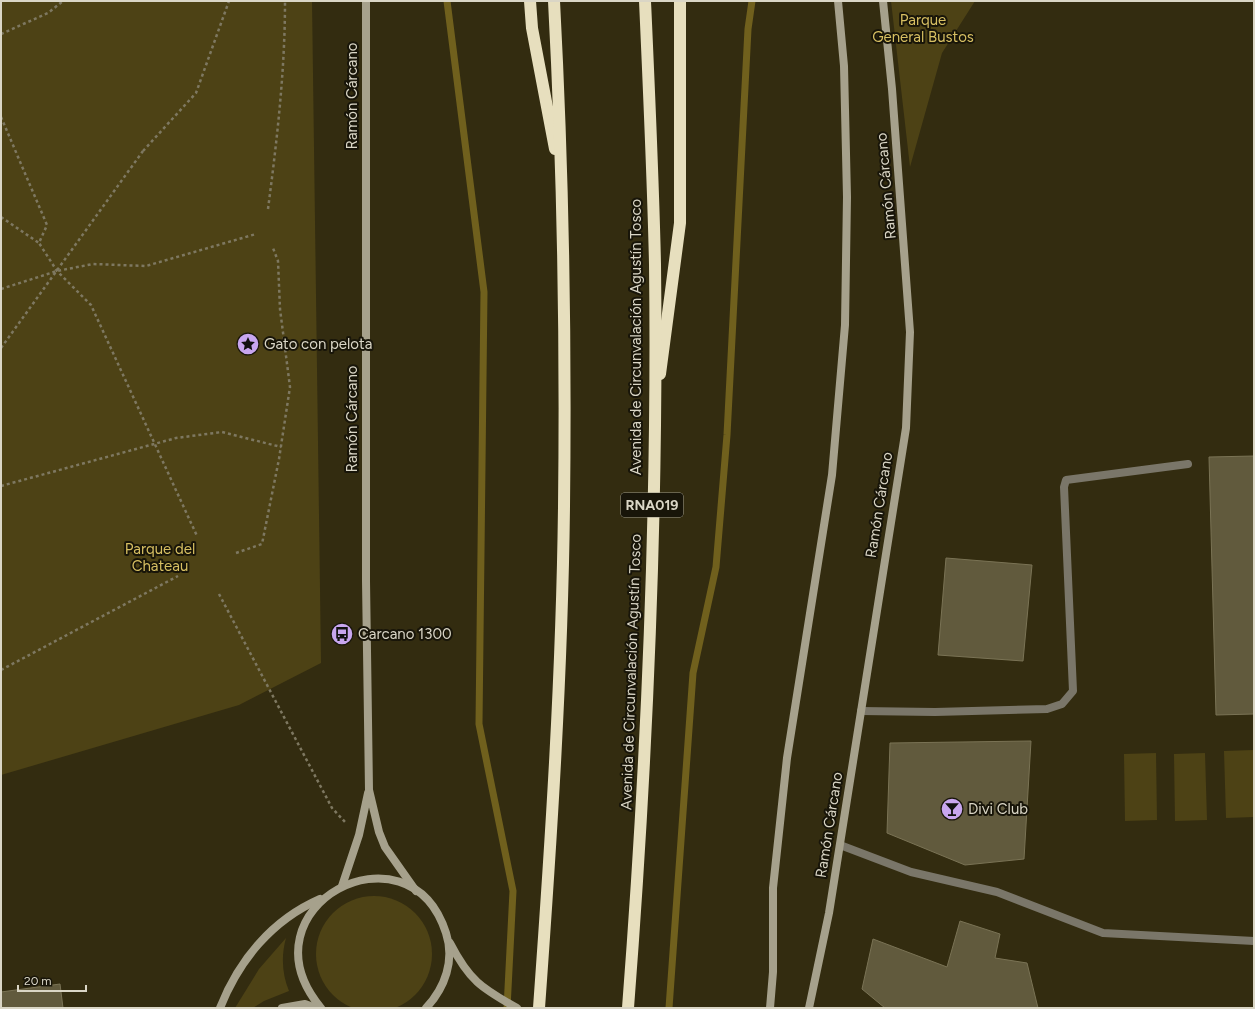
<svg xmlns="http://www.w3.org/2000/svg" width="1255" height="1009" font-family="Figtree,sans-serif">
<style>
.green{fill:#4d4215}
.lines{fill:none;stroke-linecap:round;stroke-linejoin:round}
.stream{stroke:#70601d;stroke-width:7}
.building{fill:#615a3d;stroke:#7a7355}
.path{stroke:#7e7861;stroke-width:2.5;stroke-dasharray:3 3;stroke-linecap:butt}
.lane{stroke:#7a7669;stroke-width:8}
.secondary{stroke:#a6a18c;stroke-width:8}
.highway{stroke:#e7dfbe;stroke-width:12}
.path-bridge{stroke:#7e7861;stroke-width:2.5;stroke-dasharray:3 3;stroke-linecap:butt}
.labels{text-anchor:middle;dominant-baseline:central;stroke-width:4;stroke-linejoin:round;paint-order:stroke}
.shield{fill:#181509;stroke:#a09c8d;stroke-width:1}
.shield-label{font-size:14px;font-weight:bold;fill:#dad6c6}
.park-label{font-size:15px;fill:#d7bf62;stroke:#181509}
.street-label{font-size:15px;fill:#dad6c6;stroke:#181509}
.poi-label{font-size:15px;fill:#dad6c6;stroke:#181509;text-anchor:start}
</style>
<rect width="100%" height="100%" fill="#332c10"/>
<g class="green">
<polygon points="1,1 312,1 321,663 239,705 1,775"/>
<polygon points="891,1 975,1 942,53 910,167"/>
<polygon points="1254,750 1254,817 1226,818 1224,751"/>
<polygon points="1156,753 1157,820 1125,821 1124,754"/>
<polygon points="1205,753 1207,820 1175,821 1174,754"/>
<circle cx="374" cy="954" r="58"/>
<path d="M286,938c-5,18 -4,36 3,53l-25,10 -11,7h-18l24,-39z"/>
</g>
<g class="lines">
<g class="stream">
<polyline points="447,1 484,292 479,724 513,891 507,1008"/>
<polyline points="669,1008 693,673 716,567 727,435 748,29 752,1"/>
</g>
</g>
<g class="building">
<polygon points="1254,456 1254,714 1216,715 1209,457"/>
<polygon points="946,558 1032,565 1023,661 938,655"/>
<polygon points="1031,741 1024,859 965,865 887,833 890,743"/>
<polygon points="960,921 1000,934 995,958 1027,963 1038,1008 885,1008 862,989 873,939 947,967"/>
<polygon points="60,984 63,1008 1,1008 1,992"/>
</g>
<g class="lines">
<g class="path">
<polyline points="1,34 48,13 63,1"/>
<polyline points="1,117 47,225 39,243 57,271 91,305 197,536"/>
<polyline points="143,151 196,93 229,1"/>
<path d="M268,209c9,-69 17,-138 17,-208"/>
<polyline points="1,217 39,243"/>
<polyline points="1,289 57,271 93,264 146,266 256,234"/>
<polyline points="1,486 176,438 222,432 281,447"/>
<polyline points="236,553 262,544 279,459 290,387 280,309 278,261 273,248"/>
<polyline points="219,594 332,808 345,822"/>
<polyline points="1,670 178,576"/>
</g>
<g class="lane">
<polyline points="861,711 935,712 1047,709 1062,704 1073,691 1064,487 1066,480 1188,464"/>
<polyline points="840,845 911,872 997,892 1103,933 1254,941"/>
</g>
<g class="secondary">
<polyline points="366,1 366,581 369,790 379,832 385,847 416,891"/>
<polyline points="342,886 359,835 368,793"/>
<path d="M450,943c19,37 31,45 67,65"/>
<path d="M220,1008c19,-48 52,-88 100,-109"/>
<polyline points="282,1008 305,1004 316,1008"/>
<path d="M321,1008c-84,-101 88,-191 125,-75 9,27 -1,55 -20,75"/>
<polyline points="770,1008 773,972 773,888 787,758 832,475 845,325 847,197 844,66 838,1"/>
<polyline points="809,1008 829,913 906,428 910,332 892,89 883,1"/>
</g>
<g class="highway">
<polyline points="530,1 532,28 555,149"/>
<polyline points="660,374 680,223 680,1"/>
<path d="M539,1008c12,-166 23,-334 25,-501 2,-169 -1,-337 -10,-506"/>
<path d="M628,1008c19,-247 30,-496 27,-744 -2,-88 -6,-175 -10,-263"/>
</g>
<polyline class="path-bridge" points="1,348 143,151"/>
</g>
<defs>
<g id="sight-disc" transform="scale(1.15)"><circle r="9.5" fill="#c8a6ef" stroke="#181509"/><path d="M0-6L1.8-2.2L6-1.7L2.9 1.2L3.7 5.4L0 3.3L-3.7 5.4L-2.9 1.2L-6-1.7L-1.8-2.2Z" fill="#111"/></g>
<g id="bus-disc" transform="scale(1.15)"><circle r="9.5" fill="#c8a6ef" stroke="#181509"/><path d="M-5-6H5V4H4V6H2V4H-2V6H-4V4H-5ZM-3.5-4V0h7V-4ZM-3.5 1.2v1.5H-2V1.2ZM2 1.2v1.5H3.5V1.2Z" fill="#111"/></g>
<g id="bar-disc" transform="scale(1.15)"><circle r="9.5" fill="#c8a6ef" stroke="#181509"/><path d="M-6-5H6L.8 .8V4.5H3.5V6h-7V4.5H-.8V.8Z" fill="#111"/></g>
</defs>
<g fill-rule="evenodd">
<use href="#sight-disc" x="248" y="344"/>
<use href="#bus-disc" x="342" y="634"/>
<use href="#bar-disc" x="952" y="809"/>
</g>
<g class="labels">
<rect class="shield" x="621" y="493" width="62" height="24" rx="3"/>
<g class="shield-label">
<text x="652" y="505">RNA019</text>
</g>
<g class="park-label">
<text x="923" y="20">Parque<tspan x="923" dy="17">General Bustos</tspan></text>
<text x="160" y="549">Parque del<tspan x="160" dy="17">Chateau</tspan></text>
</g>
<g class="street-label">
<text transform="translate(352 96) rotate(-90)">Ramón Cárcano</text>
<text transform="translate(886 186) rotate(-95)">Ramón Cárcano</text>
<text transform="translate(636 337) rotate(-90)">Avenida de Circunvalación Agustín Tosco</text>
<text transform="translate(352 419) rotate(-90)">Ramón Cárcano</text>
<text transform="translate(879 505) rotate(-81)">Ramón Cárcano</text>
<text transform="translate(631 672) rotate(-88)">Avenida de Circunvalación Agustín Tosco</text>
<text transform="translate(829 825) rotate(-81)">Ramón Cárcano</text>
</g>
<g class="poi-label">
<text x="264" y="344">Gato con pelota</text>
<text x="358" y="634">Carcano 1300</text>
<text x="968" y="809">Divi Club</text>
</g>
</g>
<rect width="1255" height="1009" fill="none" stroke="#dad6c6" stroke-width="4"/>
<path d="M18 985v6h68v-6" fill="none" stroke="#dad6c6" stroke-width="2"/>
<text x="24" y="985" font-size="12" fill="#dad6c6" stroke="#181509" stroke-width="3" paint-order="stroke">20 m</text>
</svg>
